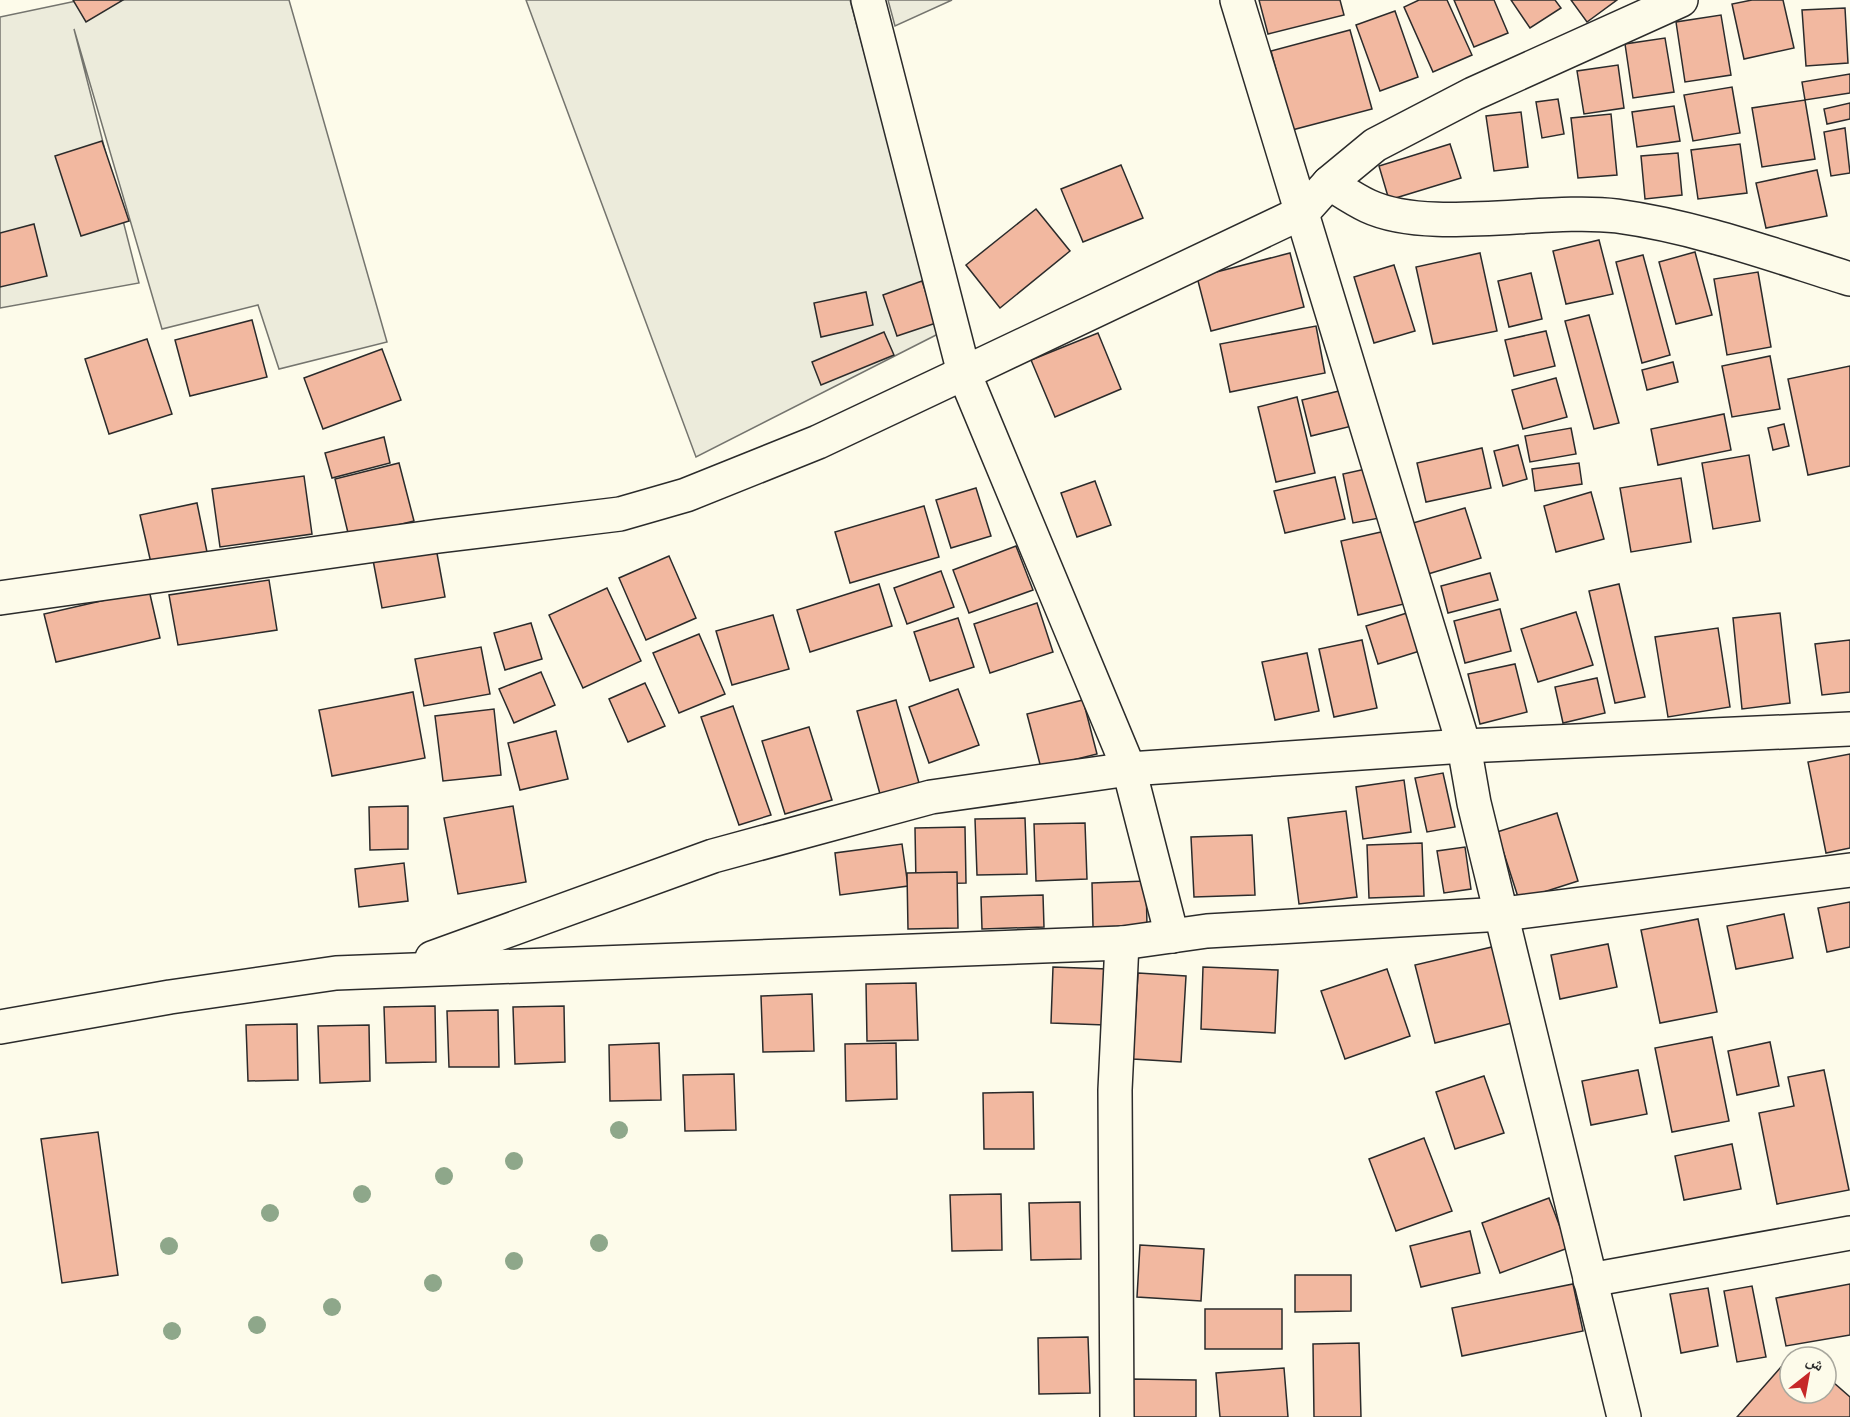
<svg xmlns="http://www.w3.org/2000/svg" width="1850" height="1417" font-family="'Libre Baskerville','Noto Naskh Arabic',serif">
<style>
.green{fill:#ecebdb;stroke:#74746e;stroke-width:1.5}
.building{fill:#f2b8a0;stroke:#2b2b2b;stroke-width:1.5}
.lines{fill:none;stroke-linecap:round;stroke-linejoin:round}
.minor-casing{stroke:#2b2b2b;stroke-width:36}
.minor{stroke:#fdfbea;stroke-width:33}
.tree{fill:#8ea78a}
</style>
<rect width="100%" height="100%" fill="#fdfbea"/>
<g class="green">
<polygon points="81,0 289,0 387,342 279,369 258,305 162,329 74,29 139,283 0,308 0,17"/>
<polygon points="526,0 850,0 940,333 696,457"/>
<polygon points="888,0 952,0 895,26"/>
</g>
<g class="building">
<polygon points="73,0 123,0 86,22"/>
<polygon points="1259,0 1340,0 1344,15 1268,34"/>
<polygon points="1419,0 1447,0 1472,55 1433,72 1404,7"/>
<polygon points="1454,0 1494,0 1508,33 1474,47"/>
<polygon points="1511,0 1555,0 1561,8 1530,28"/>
<polygon points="1571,0 1617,0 1587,22"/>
<polygon points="1752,0 1783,0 1794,48 1744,59 1732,4"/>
<polygon points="1845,8 1848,63 1806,66 1802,10"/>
<polygon points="1395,11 1418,77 1380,91 1356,25"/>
<polygon points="1721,15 1731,75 1685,82 1676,22"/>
<polygon points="1350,30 1372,109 1292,130 1271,51"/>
<polygon points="1665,38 1674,92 1633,98 1625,44"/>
<polygon points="1618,65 1624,108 1584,114 1577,71"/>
<polygon points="1850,74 1850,93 1805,100 1802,82"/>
<polygon points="1732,87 1740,133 1693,141 1684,95"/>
<polygon points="1558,99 1564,134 1542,138 1536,102"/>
<polygon points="1805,100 1815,159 1762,167 1752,108"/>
<polygon points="1850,103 1850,119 1827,124 1824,109"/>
<polygon points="1674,106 1680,141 1637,147 1632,112"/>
<polygon points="1521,112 1528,167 1494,171 1486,116"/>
<polygon points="1611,114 1617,175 1578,178 1571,118"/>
<polygon points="1845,128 1850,173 1831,176 1824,132"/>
<polygon points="102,141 129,221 81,236 55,156"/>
<polygon points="1450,144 1461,178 1389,200 1379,166"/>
<polygon points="1740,144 1747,193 1698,199 1691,150"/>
<polygon points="1678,153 1682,195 1645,199 1641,156"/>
<polygon points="1121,165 1143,218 1083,242 1061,189"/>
<polygon points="1817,170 1827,216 1766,228 1756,183"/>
<polygon points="1036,209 1070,251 1000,308 966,265"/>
<polygon points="34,224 47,276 0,287 0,233"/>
<polygon points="1599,240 1613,294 1566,304 1553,251"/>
<polygon points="1695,252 1712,315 1676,324 1659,262"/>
<polygon points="1290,253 1304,307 1211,331 1197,277"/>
<polygon points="1480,253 1497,331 1433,344 1416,267"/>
<polygon points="1643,255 1670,355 1642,363 1616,262"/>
<polygon points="1394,265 1415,331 1374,343 1354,277"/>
<polygon points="1758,272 1771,347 1727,355 1714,279"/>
<polygon points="1531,273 1542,319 1509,327 1498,281"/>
<polygon points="922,281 936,323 897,336 883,295"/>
<polygon points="866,292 873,325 821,337 814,303"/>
<polygon points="1589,315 1619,423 1594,429 1565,321"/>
<polygon points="252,320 267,377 190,396 175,340"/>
<polygon points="1316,326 1325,373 1230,392 1220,344"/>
<polygon points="1546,331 1555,366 1514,376 1505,340"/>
<polygon points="884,332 894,355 821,385 812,362"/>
<polygon points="1098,333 1121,389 1055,417 1031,360"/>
<polygon points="147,339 172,414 109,434 85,359"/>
<polygon points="382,349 401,400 323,429 304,378"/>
<polygon points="1770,356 1780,409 1732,417 1722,366"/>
<polygon points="1673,362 1678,382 1647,390 1642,370"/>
<polygon points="1850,366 1850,466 1808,475 1788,379"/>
<polygon points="1556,378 1567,417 1523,429 1512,390"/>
<polygon points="1343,390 1352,426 1311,436 1302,400"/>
<polygon points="1297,397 1315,473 1276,482 1258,407"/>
<polygon points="1724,414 1731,450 1658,465 1651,429"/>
<polygon points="1784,424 1789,446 1773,450 1768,428"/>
<polygon points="1571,428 1576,454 1530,462 1525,436"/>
<polygon points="384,437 390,463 332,478 325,453"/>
<polygon points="1518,445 1527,479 1503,486 1494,451"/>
<polygon points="1482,448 1491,488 1426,502 1417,463"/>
<polygon points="1749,455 1760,521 1713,529 1702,463"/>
<polygon points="399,463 414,521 349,537 335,479"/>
<polygon points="1579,463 1582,484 1535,491 1532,469"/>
<polygon points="1375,467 1385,517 1353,523 1343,474"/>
<polygon points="304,476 312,534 220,547 212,489"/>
<polygon points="1335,477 1345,519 1285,533 1274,491"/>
<polygon points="1681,478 1691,542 1631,552 1620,488"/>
<polygon points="1095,481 1111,525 1077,537 1061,493"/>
<polygon points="976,488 991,536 951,548 936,500"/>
<polygon points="1591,492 1604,539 1556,552 1544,506"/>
<polygon points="197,503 207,552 151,563 140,515"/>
<polygon points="924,506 939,557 850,583 835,532"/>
<polygon points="1465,508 1481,558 1428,574 1413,523"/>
<polygon points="1390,530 1408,603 1358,615 1341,541"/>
<polygon points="1016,546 1033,590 969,613 953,570"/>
<polygon points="436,548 445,597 382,608 373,560"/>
<polygon points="669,556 696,618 646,640 619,578"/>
<polygon points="941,571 954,607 907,624 894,588"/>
<polygon points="1490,573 1498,600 1448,613 1441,586"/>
<polygon points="269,580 277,630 178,645 169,595"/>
<polygon points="879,584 892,626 810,652 797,610"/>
<polygon points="1619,584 1645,697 1615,703 1589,591"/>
<polygon points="607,588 641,661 583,688 549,615"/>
<polygon points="149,590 160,638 56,662 44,614"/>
<polygon points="1037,603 1053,652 990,673 974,624"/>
<polygon points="1500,609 1511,651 1465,663 1454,621"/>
<polygon points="1410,612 1423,650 1378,664 1366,626"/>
<polygon points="1576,612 1593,665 1538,682 1521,629"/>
<polygon points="1780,613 1790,703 1742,709 1733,618"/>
<polygon points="773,615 789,669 732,685 716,631"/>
<polygon points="958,618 974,667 930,681 914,632"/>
<polygon points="531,623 542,659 505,670 494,633"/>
<polygon points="1718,628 1730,707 1668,717 1655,637"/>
<polygon points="699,634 725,694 679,713 653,653"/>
<polygon points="1362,640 1377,708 1334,717 1319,649"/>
<polygon points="1850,640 1850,692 1822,695 1815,644"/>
<polygon points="481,647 490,694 424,706 415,659"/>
<polygon points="1307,653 1319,711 1275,720 1262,662"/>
<polygon points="1515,664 1527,712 1480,724 1468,674"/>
<polygon points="541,672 555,705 514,723 499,689"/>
<polygon points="1597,678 1605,713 1563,723 1555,687"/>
<polygon points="645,683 665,726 628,742 609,699"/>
<polygon points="958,689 979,745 929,763 909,707"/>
<polygon points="413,692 425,758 332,776 319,710"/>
<polygon points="896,700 919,783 880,794 857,711"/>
<polygon points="1083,700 1097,754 1041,768 1027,714"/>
<polygon points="733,706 771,815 739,825 701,717"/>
<polygon points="494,709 501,775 443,781 435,716"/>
<polygon points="809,727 832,800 785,814 762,741"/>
<polygon points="556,731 568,779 520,790 508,743"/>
<polygon points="1850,754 1850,848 1826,853 1808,762"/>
<polygon points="1443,773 1455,827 1427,832 1415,778"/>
<polygon points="1404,780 1411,832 1363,839 1356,787"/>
<polygon points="408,806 408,849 370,850 369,807"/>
<polygon points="513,806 526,882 458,894 444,818"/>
<polygon points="1346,811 1357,897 1299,904 1288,818"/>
<polygon points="1557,813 1578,881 1519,900 1497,832"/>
<polygon points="1025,818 1027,874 977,875 975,819"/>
<polygon points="1085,823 1087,879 1036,881 1034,824"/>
<polygon points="965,827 966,883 916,884 915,828"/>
<polygon points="1252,835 1255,895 1194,897 1191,837"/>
<polygon points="1422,843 1424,896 1369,898 1367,845"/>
<polygon points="902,844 908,886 840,895 835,853"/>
<polygon points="1465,847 1471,889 1444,893 1437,851"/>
<polygon points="404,863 408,901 359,907 355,869"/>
<polygon points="957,872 958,928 908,929 907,873"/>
<polygon points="1146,881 1147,926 1093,927 1092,883"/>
<polygon points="1043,895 1044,927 982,929 981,897"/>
<polygon points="1850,902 1850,947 1827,952 1818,908"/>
<polygon points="1784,914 1793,958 1736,969 1727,926"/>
<polygon points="1698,919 1717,1012 1660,1023 1641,930"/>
<polygon points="1608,944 1617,987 1560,999 1551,955"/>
<polygon points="1492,947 1512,1023 1435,1043 1415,965"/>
<polygon points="1053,967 1107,969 1105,1025 1051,1023"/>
<polygon points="1203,967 1278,970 1275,1033 1201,1029"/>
<polygon points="1387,969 1410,1036 1345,1059 1321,991"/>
<polygon points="1138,973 1186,976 1181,1062 1133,1059"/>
<polygon points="916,983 918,1040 867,1041 866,984"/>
<polygon points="812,994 814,1051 763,1052 761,996"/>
<polygon points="435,1006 436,1062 386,1063 384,1007"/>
<polygon points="564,1006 565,1062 515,1064 513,1007"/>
<polygon points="498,1010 499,1067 449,1067 447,1011"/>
<polygon points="297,1024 298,1080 248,1081 246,1025"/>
<polygon points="369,1025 370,1081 320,1083 318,1026"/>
<polygon points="1712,1037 1729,1121 1672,1132 1655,1048"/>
<polygon points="1770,1042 1779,1086 1737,1095 1728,1051"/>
<polygon points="659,1043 661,1100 610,1101 609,1045"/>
<polygon points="896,1043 897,1099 846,1101 845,1044"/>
<polygon points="1638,1070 1647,1114 1591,1125 1582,1081"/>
<polygon points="1824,1070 1849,1190 1777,1204 1759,1113 1794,1106 1788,1077"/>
<polygon points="734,1074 736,1130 685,1131 683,1075"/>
<polygon points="1484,1076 1504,1133 1455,1149 1436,1092"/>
<polygon points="1033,1092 1034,1149 984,1149 983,1093"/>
<polygon points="98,1132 118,1275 62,1283 41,1139"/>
<polygon points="1424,1138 1452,1211 1396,1231 1369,1159"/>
<polygon points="1732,1144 1741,1189 1684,1200 1675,1156"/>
<polygon points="1001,1194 1002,1250 952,1251 950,1195"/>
<polygon points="1549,1198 1568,1248 1500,1273 1482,1223"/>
<polygon points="1080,1202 1081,1259 1031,1260 1029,1203"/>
<polygon points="1470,1231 1480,1273 1421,1287 1410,1246"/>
<polygon points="1140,1245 1204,1249 1201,1301 1137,1297"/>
<polygon points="1295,1275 1351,1275 1351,1311 1295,1312"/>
<polygon points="1573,1284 1583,1331 1462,1356 1452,1308"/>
<polygon points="1850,1284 1850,1335 1786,1346 1776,1298"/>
<polygon points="1752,1286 1766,1357 1737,1362 1724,1291"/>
<polygon points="1708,1288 1718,1346 1681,1353 1670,1294"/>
<rect x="1205" y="1309" width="77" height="40"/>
<polygon points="1088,1337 1090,1393 1039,1394 1038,1338"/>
<polygon points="1359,1343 1361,1417 1314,1417 1313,1344"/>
<polygon points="1796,1350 1805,1357 1790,1357 1790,1393 1826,1393 1826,1376 1850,1397 1850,1417 1737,1417"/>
<polygon points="1284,1368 1288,1417 1220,1417 1216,1373"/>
<polygon points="1131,1379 1196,1380 1196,1417 1131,1417"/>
</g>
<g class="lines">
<g class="minor-casing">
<g id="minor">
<polyline points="868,0 964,373 1303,212 1329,183 1375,145 1473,94 1681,0"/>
<polyline points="1237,0 1464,746 1474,803 1624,1417"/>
<path d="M1329,183c13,8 26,17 39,23 62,29 178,1 249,10 80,11 156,39 233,63"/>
<polyline points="0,598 439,536 620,514 686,495 818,442 964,373 1129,769 1172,936"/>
<polyline points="432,958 713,856 931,797 1129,769 1464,746 1850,729"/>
<polyline points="0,1027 170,997 336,973 1122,943 1207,931 1503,914 1850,870"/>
<polyline points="1590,1280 1850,1233"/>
<polyline points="1117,1417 1115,1090 1122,943"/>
</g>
</g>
<use href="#minor" class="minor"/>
</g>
<g class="tree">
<circle cx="619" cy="1130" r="9"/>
<circle cx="514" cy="1161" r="9"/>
<circle cx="444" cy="1176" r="9"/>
<circle cx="362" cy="1194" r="9"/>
<circle cx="270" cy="1213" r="9"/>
<circle cx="599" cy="1243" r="9"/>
<circle cx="169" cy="1246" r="9"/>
<circle cx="514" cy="1261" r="9"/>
<circle cx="433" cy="1283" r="9"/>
<circle cx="332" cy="1307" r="9"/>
<circle cx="257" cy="1325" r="9"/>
<circle cx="172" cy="1331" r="9"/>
</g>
<g transform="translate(1808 1375) rotate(31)"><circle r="28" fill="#fdfbea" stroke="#a9a89e" stroke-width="1.5"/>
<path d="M0-4.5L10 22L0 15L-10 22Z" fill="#c62828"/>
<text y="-9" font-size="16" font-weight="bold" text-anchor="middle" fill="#2b2b2b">ش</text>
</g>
</svg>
